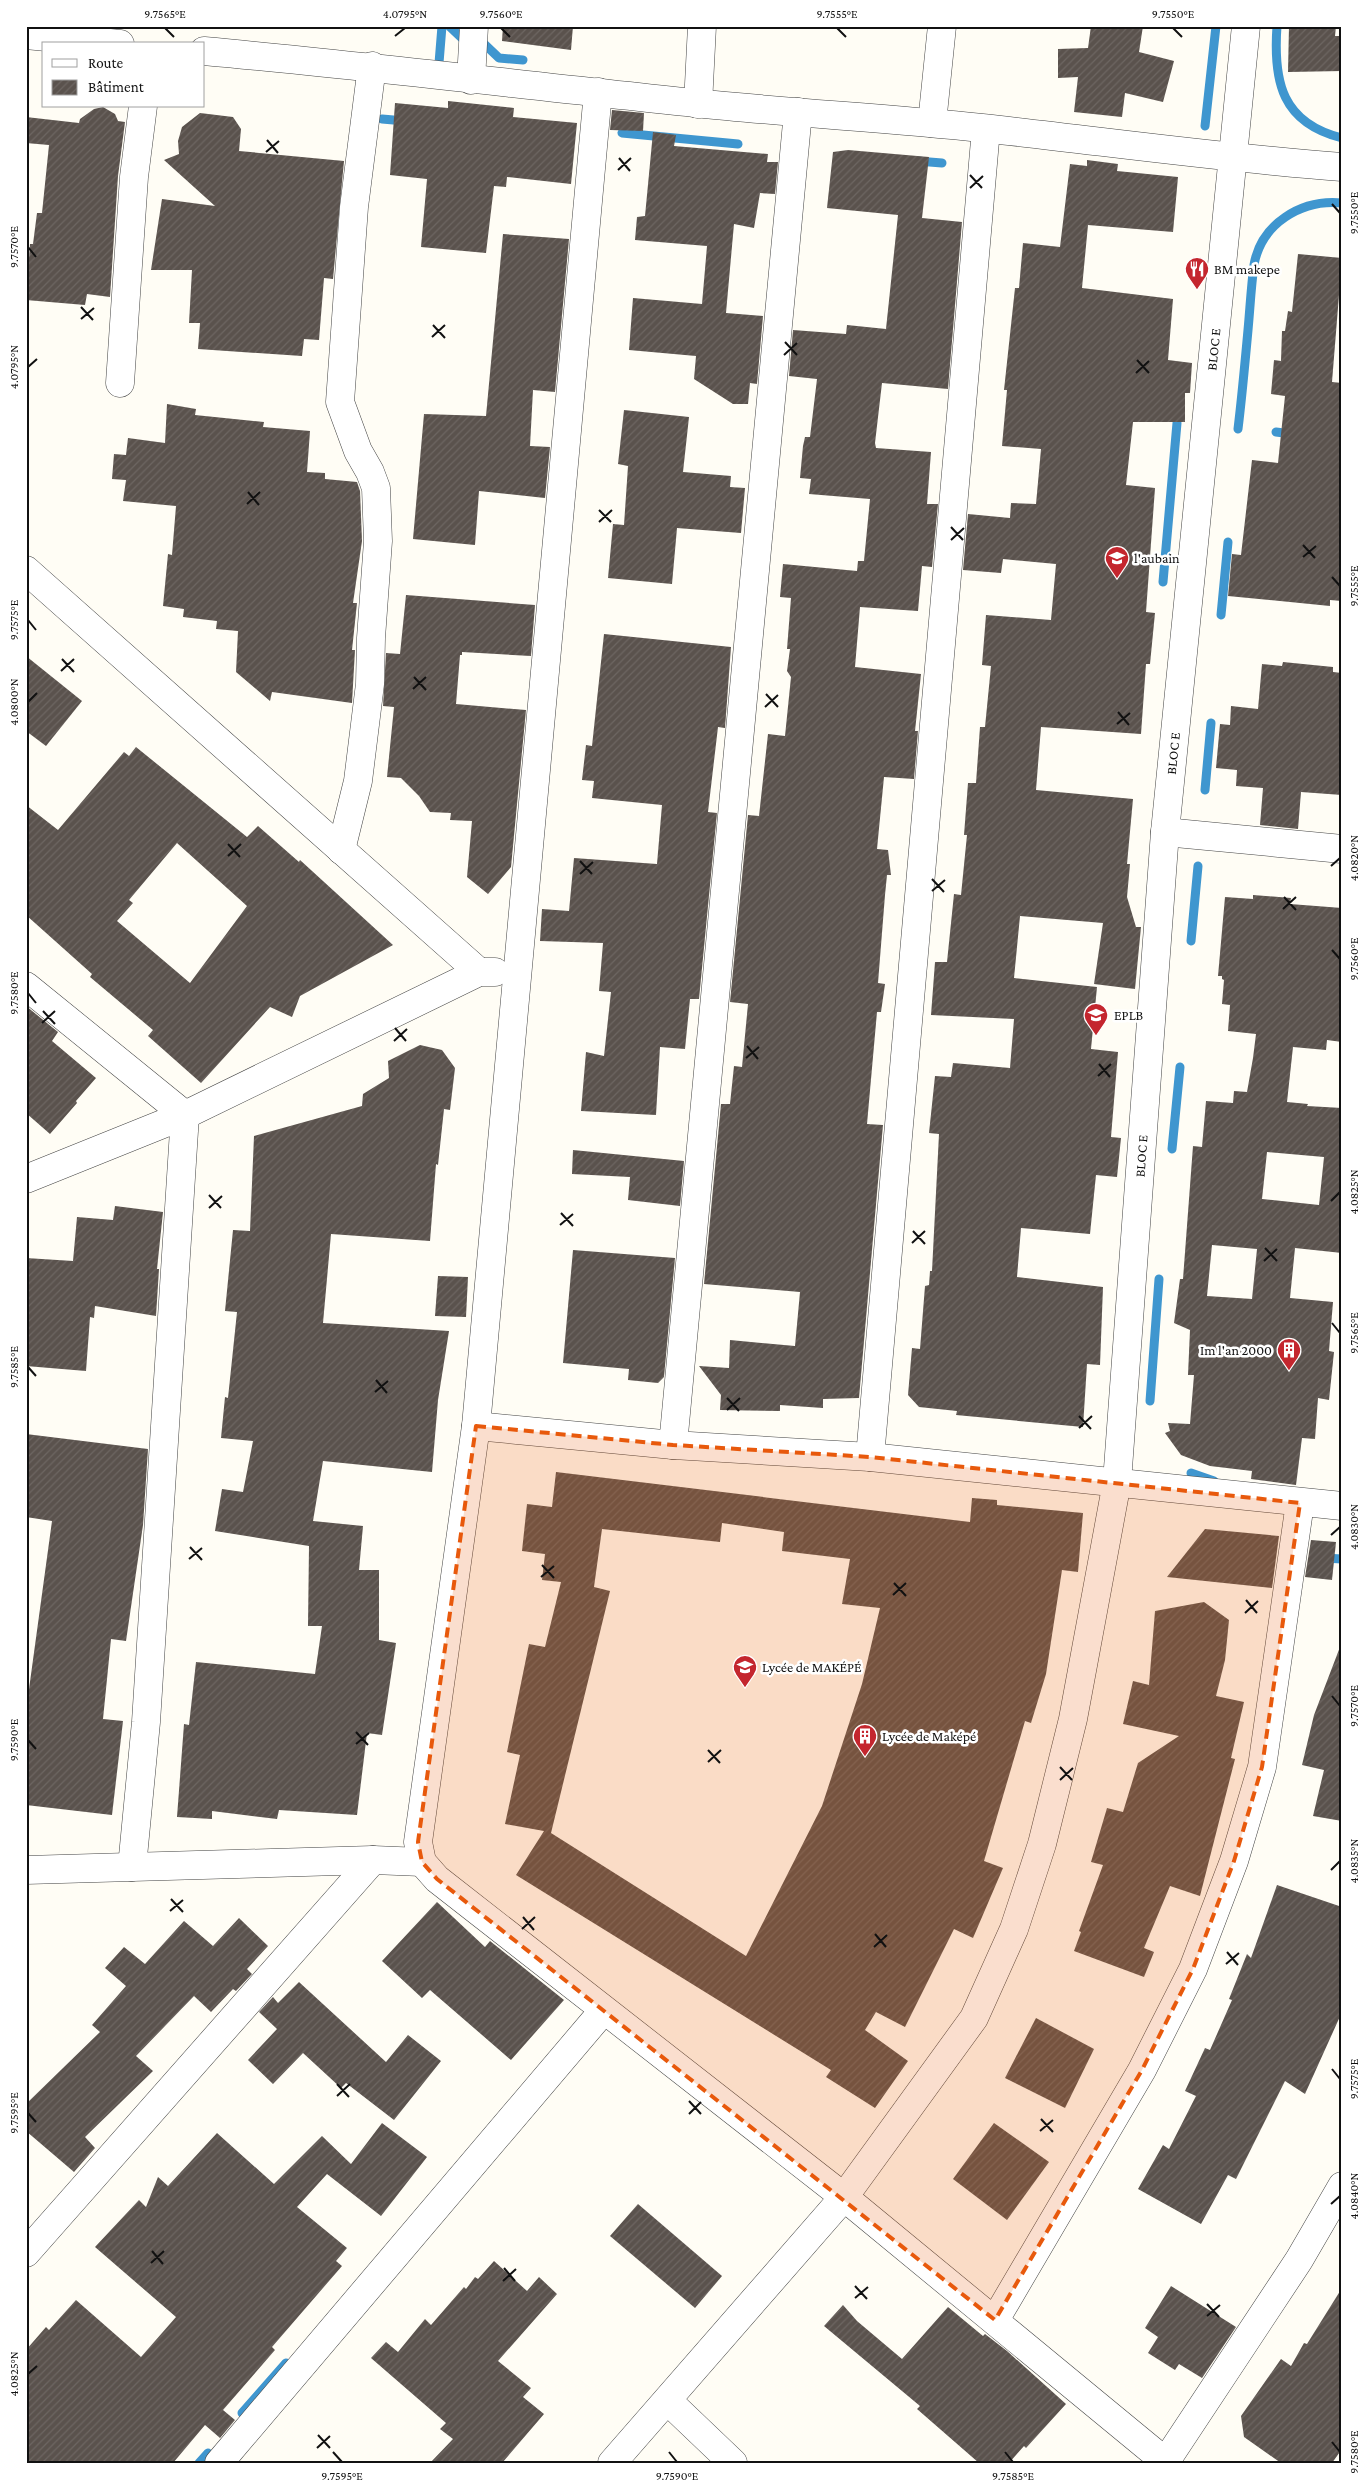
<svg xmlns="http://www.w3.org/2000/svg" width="1368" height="2489" font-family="'Crimson Pro',serif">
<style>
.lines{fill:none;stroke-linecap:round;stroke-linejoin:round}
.stream{stroke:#3f96cf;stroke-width:9}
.building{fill:url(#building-hatch);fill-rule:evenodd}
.minor-casing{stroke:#444;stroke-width:29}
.minor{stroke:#fff;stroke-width:28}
.marked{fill:#e8590c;fill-opacity:0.2;stroke:#e8590c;stroke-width:4;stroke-dasharray:10 6;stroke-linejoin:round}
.ticks{fill:none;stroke:#111;stroke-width:2}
.labels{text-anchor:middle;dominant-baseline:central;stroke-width:5;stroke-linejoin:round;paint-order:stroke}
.poi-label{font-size:14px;fill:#111;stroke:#fff;text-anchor:start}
.street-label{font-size:14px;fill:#111;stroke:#fff}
.neatline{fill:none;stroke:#111;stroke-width:2}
.ticks-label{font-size:12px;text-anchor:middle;fill:#111}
</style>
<defs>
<pattern id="building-hatch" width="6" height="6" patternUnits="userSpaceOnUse" patternTransform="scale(1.25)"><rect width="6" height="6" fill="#5a524d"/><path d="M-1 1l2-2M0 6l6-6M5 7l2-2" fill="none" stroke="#6d6662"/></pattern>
</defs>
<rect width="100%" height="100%" fill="#fffdf5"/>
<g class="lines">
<g class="stream">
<polyline points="449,26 467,43"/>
<path d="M1277,26c-4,56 5,97 65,112"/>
<polyline points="478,38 499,58 523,60"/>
<polyline points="439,63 442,26"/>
<polyline points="382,119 405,121"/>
<polyline points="1205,126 1216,26"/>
<polyline points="622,133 738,144"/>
<polyline points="917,161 942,163"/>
<path d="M1238,429c4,-33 7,-66 10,-99 2,-21 3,-43 6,-65 7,-41 47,-66 88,-62"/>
<polyline points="1276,432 1292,434"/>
<polyline points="1163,582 1177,423"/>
<polyline points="1221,615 1228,542"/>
<polyline points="1205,790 1211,723"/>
<polyline points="1191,941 1198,866"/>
<polyline points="1172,1149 1180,1067"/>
<polyline points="1150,1401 1159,1279"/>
<polyline points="1191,1473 1214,1481"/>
<polyline points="1324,1558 1342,1559"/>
<polyline points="242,2413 286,2363"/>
<polyline points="199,2463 208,2453"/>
</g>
</g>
<g class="building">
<polygon points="503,26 573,26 571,50 502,41"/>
<polygon points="1091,26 1143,26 1139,52 1174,61 1163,102 1125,93 1122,117 1074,112 1078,77 1058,78 1058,49 1088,48"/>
<polygon points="1289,26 1336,26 1335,36 1342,36 1342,71 1288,72"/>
<polygon points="448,101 514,108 513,117 577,123 571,184 507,177 506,187 494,186 486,253 421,247 427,179 390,175 395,103 448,108"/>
<polygon points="103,107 115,114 118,121 125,122 118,176 110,297 87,294 85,305 26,300 30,244 33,244 37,213 42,213 49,145 26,143 26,117 79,123 80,119 94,109"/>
<polygon points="612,110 644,113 643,131 610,130"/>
<polygon points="200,113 233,117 241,129 239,151 344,161 333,279 324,278 319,340 304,339 302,356 198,349 200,323 189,323 192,270 151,270 162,199 215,206 164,160 179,154 178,141 182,127"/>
<polygon points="653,132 676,135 674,146 768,154 767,162 778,162 775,194 760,193 754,228 734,224 726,313 763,316 757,384 750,383 748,404 733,404 694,379 696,356 629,350 633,298 702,304 707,246 635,240 637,217 645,216"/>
<polygon points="848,150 929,157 922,218 962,222 948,389 882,383 875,443 876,448 931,452 927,504 938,504 932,567 922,566 918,611 860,607 855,667 921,674 915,731 918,731 914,779 884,777 877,849 888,850 891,875 887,875 885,895 878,983 885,984 881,1012 877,1012 867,1124 883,1125 859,1398 823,1399 823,1408 780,1405 780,1411 720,1410 721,1395 699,1366 729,1368 730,1340 795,1346 800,1292 704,1284 721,1104 730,1104 734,1066 742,1067 748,1004 730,1002 748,815 759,816 768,734 785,736 791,677 787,671 790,649 787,649 791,598 780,597 783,564 857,571 858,561 864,561 870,499 809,494 811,479 800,478 803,446 805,437 810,437 817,379 789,376 793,330 846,334 847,325 886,329 898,215 827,208 833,152"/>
<polygon points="1087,160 1118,164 1117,171 1178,177 1173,232 1088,225 1082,288 1173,299 1168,360 1192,363 1190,393 1185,393 1185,422 1133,422 1126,485 1155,488 1146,612 1155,613 1150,664 1146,664 1141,734 1041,727 1036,790 1133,799 1127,864 1130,864 1127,897 1136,927 1141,927 1135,989 1094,984 1103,923 1020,916 1014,978 1097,987 1091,1049 1118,1052 1111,1137 1121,1138 1117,1177 1096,1175 1090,1234 1021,1228 1017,1277 1103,1287 1100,1365 1087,1364 1083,1427 956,1415 957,1411 919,1407 908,1395 912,1348 920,1349 925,1286 929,1285 930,1271 932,1271 939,1134 929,1133 935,1076 951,1077 953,1063 1010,1068 1014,1019 931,1015 935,962 947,962 954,894 961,895 967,835 964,835 968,783 976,783 980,727 985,727 991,666 982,665 986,615 1051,620 1056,564 1003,559 1001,573 963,570 968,514 1010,518 1011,503 1036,504 1041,449 1002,446 1007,390 1004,390 1015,288 1019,288 1023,243 1060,247 1070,164 1087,166"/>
<polygon points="503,234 569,239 555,392 533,390 530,446 550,447 545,498 479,491 475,545 413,539 424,414 486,416"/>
<polygon points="1298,254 1342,258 1332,382 1342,383 1342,601 1330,600 1330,606 1228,596 1232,554 1241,555 1252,460 1278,463 1285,396 1271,394 1274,360 1281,361 1282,331 1285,331 1288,311 1292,312"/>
<polygon points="167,404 196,409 195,415 264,422 263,427 310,431 307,472 325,473 325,479 357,482 360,491 362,541 353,603 357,603 352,650 355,650 352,703 272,692 270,701 236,672 238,631 216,629 217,621 183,617 184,609 163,606 168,554 172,555 176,506 123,501 126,480 112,479 114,454 126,455 128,438 165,443"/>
<polygon points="624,410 689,417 683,472 731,476 730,487 745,488 741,533 677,528 672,584 608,578 613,524 624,525 628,466 618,464"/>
<polygon points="406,595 535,605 531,656 462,652 462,655 460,655 456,704 526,710 511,867 488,894 467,877 472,821 450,820 451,813 430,812 419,796 401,778 387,777 394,707 383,706 386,653 400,654"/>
<polygon points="604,634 731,647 725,728 718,727 708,812 717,813 699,999 690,999 685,1049 660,1047 656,1115 581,1111 586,1052 604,1056 611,992 599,991 603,943 540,941 542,909 569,911 574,858 657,864 662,805 592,798 594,781 582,780 586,745 592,746"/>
<polygon points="26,656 82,701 46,746 26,731"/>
<polygon points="1283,662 1333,667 1333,672 1342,673 1342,795 1301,792 1298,829 1260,825 1263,788 1236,786 1237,770 1216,768 1220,724 1230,725 1231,706 1258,709 1262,664 1282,666"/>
<path d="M136,747l111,90 11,-11 41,36 1,-2 93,85 -93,51 -8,21 -22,-10 -69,76 -53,-47 5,-6 -63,-53 2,-3 -66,-59v-110l32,25 66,-78 5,4zM177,843l70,63 -57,77 -73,-62 16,-18 -4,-3z"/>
<path d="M1253,895l38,3 -1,6 52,4v134l-15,-2 -1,10 -33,-3 -6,55 21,2 -1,2 35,2v145l-47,-5 -5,50 43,4 -4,49 5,1 -5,48 -11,-2 -3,41 -13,-1 -6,47 -45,-6 1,-8 -42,-5 -29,-11 -16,-22 5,-2 -2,-8 22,1 4,-49h-6l2,-45 -16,-7 6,-44h3l10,-133 9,1 4,-46 27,2 1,-12 13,1 6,-34 3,-24 -28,-3 2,-26 -8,-1 2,-24 -2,-1v-3h-4l7,-79 28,2zM1267,1152l57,5 -5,48 -57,-6zM1212,1245l45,4 -5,50 -45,-3z"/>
<polygon points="26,1006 58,1032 52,1041 96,1078 76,1101 77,1103 50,1134 26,1113"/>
<polygon points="420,1045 442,1050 455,1068 450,1110 444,1109 438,1165 436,1164 430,1241 331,1234 323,1323 449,1331 438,1400 432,1472 323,1461 313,1521 363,1526 359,1570 379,1570 379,1640 396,1643 382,1735 367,1733 357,1815 279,1810 277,1819 212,1811 212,1819 177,1817 184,1724 189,1725 196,1662 315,1674 322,1626 308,1626 309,1546 215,1531 222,1489 243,1492 253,1441 221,1438 225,1397 228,1398 237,1312 225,1311 233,1230 250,1231 254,1136 362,1106 363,1094 389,1078 388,1061"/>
<polygon points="573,1150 684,1161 680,1206 628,1200 630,1177 572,1174"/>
<polygon points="115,1206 163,1212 157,1269 159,1269 156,1316 95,1306 94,1318 90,1317 86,1371 26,1366 26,1258 73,1261 77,1217 113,1220"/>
<polygon points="573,1250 675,1258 664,1377 658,1383 628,1380 629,1369 563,1363"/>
<polygon points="438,1276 468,1277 466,1317 435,1316"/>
<polygon points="26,1434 148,1449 143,1525 126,1641 111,1639 103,1719 123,1721 112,1815 26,1805 26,1711 52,1521 26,1517"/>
<path d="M556,1472l414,50 2,-24 25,2v5l86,8 -5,59 -16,-2 -16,104 -15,49 -6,-2 -41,140 19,7 -30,70 -19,-9 -49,98 -29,-15 -11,18 43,31 -33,47 -49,-31 5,-7 -315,-195 28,-44 -39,-7 15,-69 -13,-3 22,-108 16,3 16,-65 -19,-2 3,-26 -23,-3 5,-47 25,3zM722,1523l62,9 -2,19 68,8 -8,45 38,4 -18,76 -40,122 -76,150 -195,-123 59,-242 -16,-4 8,-58 118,13z"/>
<polygon points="1205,1529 1279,1536 1272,1588 1167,1577"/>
<polygon points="1311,1540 1336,1542 1332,1580 1305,1577"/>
<polygon points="1204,1602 1229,1620 1225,1660 1216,1696 1244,1702 1231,1758 1235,1759 1200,1896 1170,1886 1144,1948 1154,1952 1144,1977 1074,1951 1081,1932 1079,1931 1103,1865 1091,1862 1107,1808 1123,1812 1138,1763 1179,1736 1123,1724 1133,1681 1149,1685 1155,1611"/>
<polygon points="1340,1647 1342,1648 1342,1821 1313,1816 1324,1770 1302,1765 1314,1715"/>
<polygon points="1277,1885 1342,1907 1342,2012 1305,2094 1285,2081 1236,2179 1228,2175 1201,2224 1138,2189 1163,2145 1169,2149 1196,2096 1185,2091 1205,2048 1210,2050 1232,2000 1229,1999 1247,1954 1251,1958"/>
<polygon points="437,1902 485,1947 490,1941 564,2000 511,2060 430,1990 422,1998 382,1961"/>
<polygon points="239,1918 268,1946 247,1969 252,1974 236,1991 233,1989 211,2012 194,1996 136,2056 153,2071 85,2137 95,2148 74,2172 26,2131 26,2104 100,2032 92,2025 126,1986 105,1968 124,1947 145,1964 184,1921 213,1946"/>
<polygon points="299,1982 386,2062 408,2035 441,2061 394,2120 346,2083 341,2088 303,2053 273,2084 248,2060 277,2029 259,2012 273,1997 278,2003"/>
<polygon points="1036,2018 1094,2049 1065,2108 1005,2078"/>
<polygon points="382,2123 427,2157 381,2216 327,2174 297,2207 347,2248 336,2261 342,2266 272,2347 275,2350 223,2410 235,2420 220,2438 205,2425 173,2463 26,2463 26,2350 46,2327 49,2330 76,2300 141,2357 176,2317 95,2247 139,2200 146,2207 158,2177 168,2186 217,2133 274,2184 322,2136 351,2164"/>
<polygon points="994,2123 1049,2162 1007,2220 953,2179"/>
<polygon points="638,2204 722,2276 695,2308 610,2236"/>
<polygon points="494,2261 527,2291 539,2277 557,2294 498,2361 531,2388 523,2397 544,2414 502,2463 430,2463 453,2439 440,2429 446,2423 371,2358 386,2342 398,2352 425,2319 431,2325 464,2287 466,2289 475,2277 478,2279"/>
<polygon points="1171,2286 1236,2327 1202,2378 1179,2364 1175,2370 1148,2353 1158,2337 1145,2328"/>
<polygon points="1342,2288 1342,2449 1332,2463 1281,2463 1244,2437 1241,2416 1281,2359 1291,2366 1304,2343 1307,2344"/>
<polygon points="843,2305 857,2321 902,2359 948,2307 983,2336 985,2334 1007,2351 1066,2404 1026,2448 1024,2446 1009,2463 979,2463 917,2409 920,2406 824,2326"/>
</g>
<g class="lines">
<g class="minor-casing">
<g id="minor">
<polyline points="26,35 120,44"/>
<path d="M204,51c164,15 327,35 491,52 96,10 191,15 287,25 120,13 239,30 360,39"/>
<polyline points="471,80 474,26"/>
<polyline points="598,92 476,1426 418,1842 422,1862 437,1879 844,2197 1167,2463"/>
<polyline points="698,104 702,26"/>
<polyline points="932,123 942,26"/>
<polyline points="120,383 134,177 143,106"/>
<polyline points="26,570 479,972"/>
<polyline points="1165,832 1342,849"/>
<polyline points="341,850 358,781 370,684 371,638 378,541 376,488 370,472 358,451 340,402 354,207 372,66"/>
<polyline points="26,986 185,1115 146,1722 132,1867"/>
<polyline points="26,1179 185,1115 479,972 495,972"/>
<polyline points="476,1426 673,1445 870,1457 1342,1506"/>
<polyline points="673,1445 798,112"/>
<polyline points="870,1457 986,129"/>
<polyline points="26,1870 373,1860 422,1862"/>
<polyline points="26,2253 373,1860"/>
<polyline points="995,2320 1142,2070 1193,1969 1234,1861 1262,1767 1300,1503"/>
<polyline points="668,2401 733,2463"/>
<polyline points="1166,2461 1299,2260 1342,2186"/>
<polyline points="219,2463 603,2011"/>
<path id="s1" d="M612,2463l232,-266 130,-179 40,-89 28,-85 31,-125 44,-237 48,-650 81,-806"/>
</g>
</g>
<use href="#minor" class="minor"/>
</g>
<path class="marked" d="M476,1426l197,19 197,12 430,46 -38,264 -28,94 -41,108 -51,101 -147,250 -558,-441 -15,-17 -4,-20z"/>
<path class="ticks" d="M165,28l9,9M501,28l9,9M837,28l9,9M1173,28l9,9M395,36l10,-8M267,140l11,13M266,152l13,-11M619,158l11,13M618,170l13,-12M970,175l12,13M970,188l13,-12M1332,204l8,9M28,247l8,10M81,307l12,13M81,319l13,-11M433,325l12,13M432,337l13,-12M785,342l12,13M784,355l13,-12M1137,360l12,13M28,367l9,-8M1136,373l13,-12M248,492l11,13M247,504l13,-12M599,510l12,12M599,522l13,-12M951,527l12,13M951,540l13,-12M1303,545l12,13M1303,557l13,-11M1332,577l8,9M28,620l8,10M62,659l12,13M61,671l13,-12M414,677l12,13M413,689l13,-12M766,694l12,13M28,702l9,-9M765,707l13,-12M1118,712l11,13M1117,724l13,-11M228,844l12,13M228,856l13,-12M580,861l12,13M1331,866l9,-8M580,874l13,-12M932,879l12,13M932,891l13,-11M1284,897l12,13M1283,909l13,-12M1332,950l8,9M28,993l8,10M43,1011l12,13M42,1023l13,-12M395,1028l11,13M394,1041l13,-12M747,1046l11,13M746,1058l13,-11M1099,1064l11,13M1098,1076l13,-12M209,1195l12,13M1331,1201l9,-9M209,1208l13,-12M561,1213l12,13M560,1225l13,-11M913,1231l12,13M912,1243l13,-12M1265,1248l12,13M1264,1261l13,-12M1332,1323l8,10M28,1367l8,9M376,1380l11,13M375,1392l13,-11M727,1398l12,13M727,1410l13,-12M1079,1416l12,13M1079,1428l13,-12M1331,1535l9,-8M190,1547l12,13M189,1559l13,-11M542,1565l12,13M541,1577l13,-11M894,1583l12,13M893,1595l13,-12M1246,1600l11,13M1245,1613l13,-12M1332,1696l8,10M356,1732l12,13M28,1740l8,9M356,1744l13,-11M708,1750l12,13M708,1762l13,-12M1060,1767l12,13M1060,1780l13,-12M1331,1870l9,-9M171,1899l12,13M170,1911l13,-11M523,1917l11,13M522,1929l13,-12M875,1934l11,13M874,1947l13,-12M1227,1952l11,13M1226,1964l13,-11M1332,2069l8,10M337,2084l12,13M337,2096l13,-12M689,2101l12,13M28,2113l8,9M689,2114l12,-12M1041,2119l12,13M1040,2131l13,-11M1331,2204l9,-8M152,2251l11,13M151,2263l13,-12M504,2268l11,13M503,2281l13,-12M855,2286l12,13M855,2298l13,-11M1207,2304l12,13M1207,2316l13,-11M28,2374l9,-8M318,2435l12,13M1332,2442l8,10M317,2448l13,-12M333,2452l9,10M669,2452l8,10M1005,2452l8,10"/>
<defs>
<g id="restaurant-pin" transform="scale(1.25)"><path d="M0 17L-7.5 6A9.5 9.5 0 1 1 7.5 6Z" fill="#c4262e" stroke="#fff"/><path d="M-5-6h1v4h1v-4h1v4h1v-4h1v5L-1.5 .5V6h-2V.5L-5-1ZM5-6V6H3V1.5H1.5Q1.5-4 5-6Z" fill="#fff"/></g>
<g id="school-pin" transform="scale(1.25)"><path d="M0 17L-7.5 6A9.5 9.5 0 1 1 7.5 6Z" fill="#c4262e" stroke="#fff"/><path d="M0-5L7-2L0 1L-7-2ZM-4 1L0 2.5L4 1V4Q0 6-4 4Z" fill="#fff"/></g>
<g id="building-pin" transform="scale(1.25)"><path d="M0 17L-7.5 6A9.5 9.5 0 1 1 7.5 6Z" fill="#c4262e" stroke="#fff"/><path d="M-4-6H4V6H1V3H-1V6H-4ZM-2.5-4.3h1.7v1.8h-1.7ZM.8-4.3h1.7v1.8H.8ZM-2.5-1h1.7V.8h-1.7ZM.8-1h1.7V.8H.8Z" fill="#fff"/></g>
</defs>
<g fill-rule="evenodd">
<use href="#restaurant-pin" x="1197" y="269"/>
<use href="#school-pin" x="1117" y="558"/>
<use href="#school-pin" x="1096" y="1015"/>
<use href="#building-pin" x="1289" y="1350"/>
<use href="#school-pin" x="745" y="1667"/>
<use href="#building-pin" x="865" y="1736"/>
</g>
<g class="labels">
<g class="poi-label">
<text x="1214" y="269">BM makepe</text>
<text x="1134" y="558">l'aubain</text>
<text x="1114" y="1015">EPLB</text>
<text x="1272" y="1350" text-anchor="end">Im l'an 2000</text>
<text x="762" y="1667">Lycée de MAKÉPÉ</text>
<text x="882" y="1736">Lycée de Maképé</text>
</g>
<g class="street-label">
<text stroke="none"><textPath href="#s1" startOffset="2268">BLOC E</textPath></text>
<text stroke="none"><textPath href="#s1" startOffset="1862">BLOC E</textPath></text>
<text stroke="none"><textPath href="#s1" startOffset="1458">BLOC E</textPath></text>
</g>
</g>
<rect width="1368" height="2489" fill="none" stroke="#ffffff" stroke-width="55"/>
<rect x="42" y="42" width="162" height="65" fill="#ffffff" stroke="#a0a0a0"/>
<rect x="52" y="59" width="25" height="8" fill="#ffffff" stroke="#a0a0a0"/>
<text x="88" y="68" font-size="15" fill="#111111">Route</text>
<rect x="52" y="80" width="25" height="15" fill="url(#building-hatch)" stroke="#a0a0a0"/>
<text x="88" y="92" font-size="15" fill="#111111">Bâtiment</text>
<rect x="28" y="28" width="1312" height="2434" class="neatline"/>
<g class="ticks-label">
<text x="165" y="18">9.7565°E</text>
<text x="405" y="18">4.0795°N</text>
<text x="501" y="18">9.7560°E</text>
<text x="837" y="18">9.7555°E</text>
<text x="1173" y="18">9.7550°E</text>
<text transform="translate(1354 213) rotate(-90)" y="4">9.7550°E</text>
<text transform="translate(14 247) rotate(-90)" y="4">9.7570°E</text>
<text transform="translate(14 367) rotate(-90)" y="4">4.0795°N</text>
<text transform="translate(1354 586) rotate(-90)" y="4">9.7555°E</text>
<text transform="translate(14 620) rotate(-90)" y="4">9.7575°E</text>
<text transform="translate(14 702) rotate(-90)" y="4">4.0800°N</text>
<text transform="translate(1354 858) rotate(-90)" y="4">4.0820°N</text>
<text transform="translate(1354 959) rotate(-90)" y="4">9.7560°E</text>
<text transform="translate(14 993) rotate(-90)" y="4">9.7580°E</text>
<text transform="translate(1354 1192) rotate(-90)" y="4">4.0825°N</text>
<text transform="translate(1354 1333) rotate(-90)" y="4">9.7565°E</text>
<text transform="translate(14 1367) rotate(-90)" y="4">9.7585°E</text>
<text transform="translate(1354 1527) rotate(-90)" y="4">4.0830°N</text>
<text transform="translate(1354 1706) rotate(-90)" y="4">9.7570°E</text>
<text transform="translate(14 1740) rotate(-90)" y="4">9.7590°E</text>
<text transform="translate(1354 1861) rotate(-90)" y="4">4.0835°N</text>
<text transform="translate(1354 2079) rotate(-90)" y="4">9.7575°E</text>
<text transform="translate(14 2113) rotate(-90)" y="4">9.7595°E</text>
<text transform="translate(1354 2196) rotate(-90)" y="4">4.0840°N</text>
<text transform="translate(14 2374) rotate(-90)" y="4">4.0825°N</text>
<text transform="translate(1354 2452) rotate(-90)" y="4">9.7580°E</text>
<text x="342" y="2480">9.7595°E</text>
<text x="677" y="2480">9.7590°E</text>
<text x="1013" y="2480">9.7585°E</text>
</g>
</svg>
